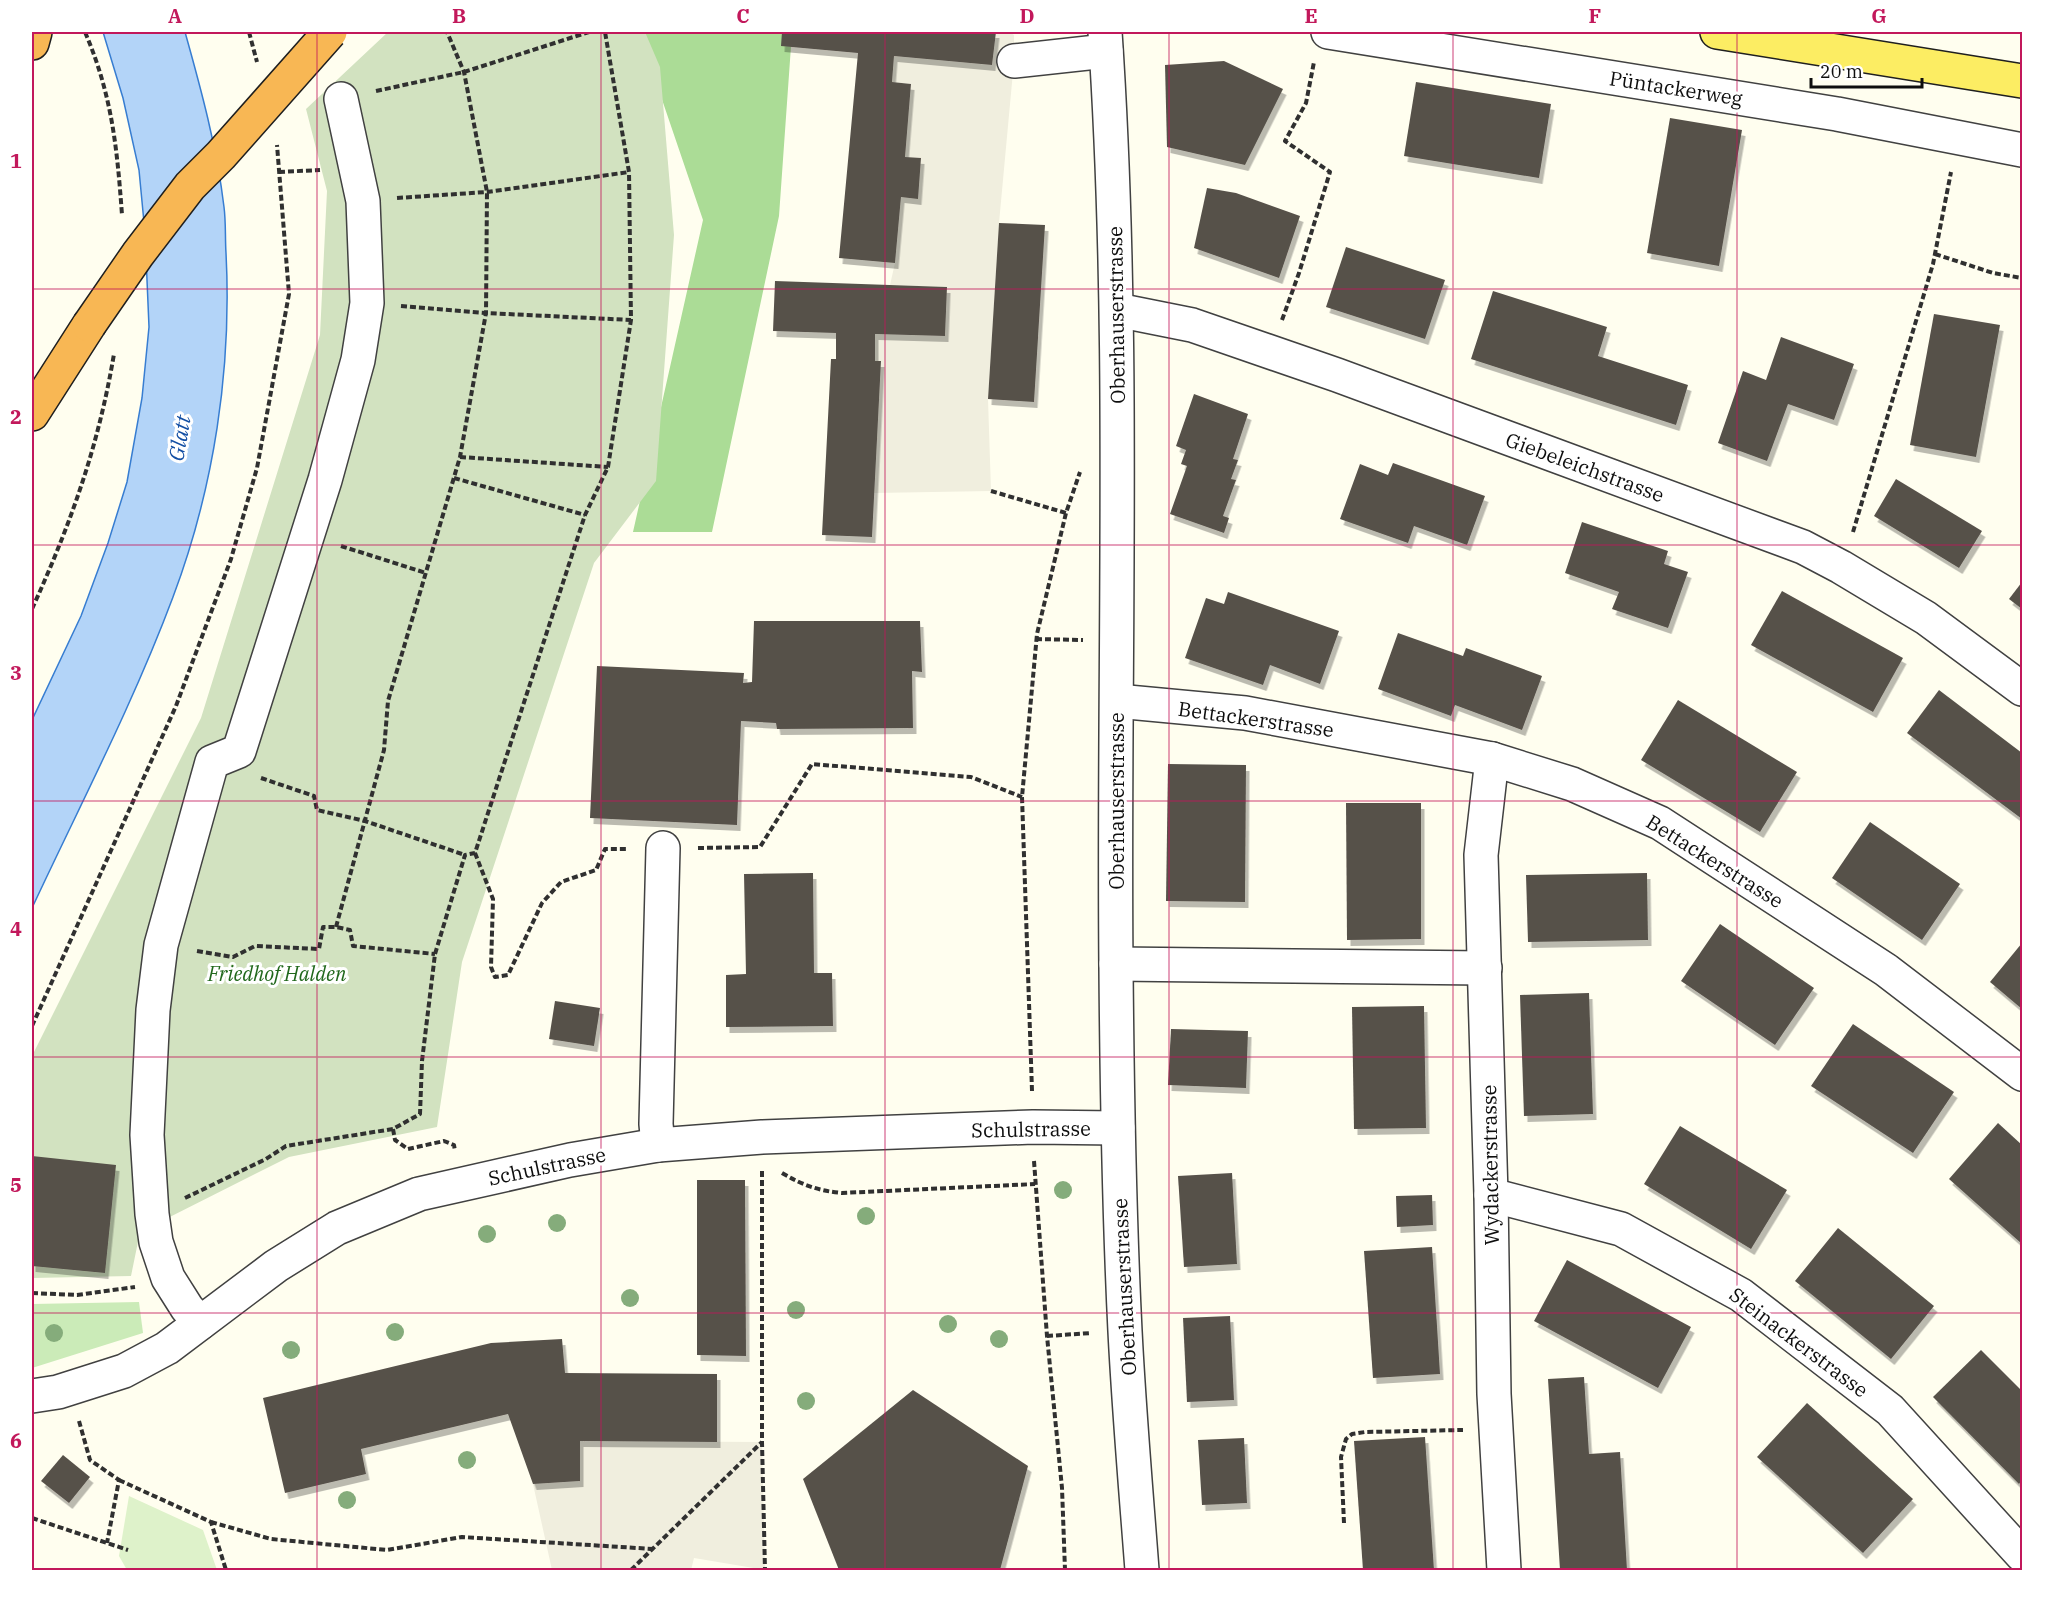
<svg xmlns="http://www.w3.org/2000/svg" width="2054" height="1602" font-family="'IBM Plex Serif',serif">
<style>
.green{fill:#cbebb8}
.forest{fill:#abdc96}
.cemetery{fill:#d2e2c0}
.pitch{fill:#def2ca}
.plaza{fill:#f0eede}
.water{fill:#b3d4f8;stroke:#377dd1;stroke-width:1.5}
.building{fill:#57514a;filter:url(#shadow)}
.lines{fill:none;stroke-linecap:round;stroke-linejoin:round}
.minor-casing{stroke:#414141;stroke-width:36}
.major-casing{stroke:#1f1f1f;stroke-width:36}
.highway-casing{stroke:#1f1f1f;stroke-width:36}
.path{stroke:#303030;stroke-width:4;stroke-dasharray:6 3;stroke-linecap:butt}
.minor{stroke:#fff;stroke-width:33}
.major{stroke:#fced63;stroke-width:33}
.highway{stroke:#f8b754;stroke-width:33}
.highway-bridge-casing{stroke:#1f1f1f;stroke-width:36;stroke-linecap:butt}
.highway-bridge{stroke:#f8b754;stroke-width:33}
.tree{fill:#85ac7b}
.grid{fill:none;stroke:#c2185b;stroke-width:1.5;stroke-opacity:0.55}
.labels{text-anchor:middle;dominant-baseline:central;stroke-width:6;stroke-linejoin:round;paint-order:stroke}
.street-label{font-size:20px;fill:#0e0e0e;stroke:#fff}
.park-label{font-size:20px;font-style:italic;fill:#21681c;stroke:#fff}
.water-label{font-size:21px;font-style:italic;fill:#134fa4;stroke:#fff}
.neatline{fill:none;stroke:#c2185b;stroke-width:2}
.grid-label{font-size:20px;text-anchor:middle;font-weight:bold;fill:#c2185b}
</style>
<defs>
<filter id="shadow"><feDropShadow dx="3.5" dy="6" stdDeviation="0" flood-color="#0004"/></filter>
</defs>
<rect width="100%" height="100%" fill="#fffeef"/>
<polygon class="green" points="139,1302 143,1333 32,1368 32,1304"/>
<polygon class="forest" points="639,32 792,32 779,216 712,532 633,532 703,220"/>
<polygon class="cemetery" points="388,32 645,32 660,67 674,235 656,481 594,563 462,962 437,1127 289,1157 140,1232 131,1276 32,1278 32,1056 201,718 320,335 327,191 306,109"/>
<polygon class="pitch" points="129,1496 203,1530 217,1570 127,1570 119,1556"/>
<g class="plaza">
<polygon points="996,32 1009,32 1014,35 1014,61 999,223 988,399 991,491 874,493 881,362 875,361 875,334 945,336 947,287 890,285 895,263 911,84 892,82 894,56 992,65"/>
<polygon points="580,1441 762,1442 765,1570 694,1558 691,1570 552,1570 533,1484 580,1481"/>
</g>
<path class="water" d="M103,32h82c16,57 32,116 39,175 2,15 1,31 2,46 6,116 -12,235 -53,344 -40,107 -93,208 -141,311v-188l49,-104 27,-73 19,-61 15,-84 7,-71 -4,-94 -6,-63 -16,-72z"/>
<g class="building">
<polygon points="782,32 996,32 992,65 894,56 892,82 911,84 905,157 921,158 918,199 901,197 895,263 839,258 858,53 781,46"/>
<polygon points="1224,61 1283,89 1245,165 1167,147 1165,65"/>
<polygon points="1416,82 1551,104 1539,178 1404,156"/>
<polygon points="1670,118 1742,130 1719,266 1647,253"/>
<polygon points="1207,188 1236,193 1300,216 1279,278 1194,248"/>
<polygon points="999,223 1045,225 1034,402 988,399"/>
<polygon points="1346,247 1445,280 1425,339 1326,307"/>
<polygon points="775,281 947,287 945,336 875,334 875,361 881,361 872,537 822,535 831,359 836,359 836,333 773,331"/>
<polygon points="1493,291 1607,327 1598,356 1688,385 1676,425 1471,359"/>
<polygon points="1934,314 2000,325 1976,457 1910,445"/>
<polygon points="1781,337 1854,364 1834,420 1788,404 1767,461 1718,443 1743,371 1766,380"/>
<polygon points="1194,394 1248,414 1233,459 1238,460 1231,479 1236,480 1223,516 1229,518 1224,533 1170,514 1187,466 1181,464 1186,450 1176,446"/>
<polygon points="1393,463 1485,496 1467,545 1414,526 1408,543 1340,519 1360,464 1388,475"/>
<polygon points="1896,479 1982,531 1959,568 1874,516"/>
<polygon points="1582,522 1668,551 1664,564 1688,572 1668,628 1612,609 1619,592 1565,573"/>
<polygon points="2022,582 2022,609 2009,599"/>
<polygon points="1782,591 1903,658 1873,712 1751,645"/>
<polygon points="1228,592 1339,631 1320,684 1270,665 1263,685 1185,658 1206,598 1224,604"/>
<polygon points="754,621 920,621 922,672 912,671 913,728 777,729 776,723 741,721 737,825 590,818 597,666 744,673 743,683 752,682"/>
<polygon points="1398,633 1463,656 1466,648 1542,676 1522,730 1455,705 1451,716 1378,689"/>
<polygon points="1939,690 2022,753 2022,819 1907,733"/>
<polygon points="1678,700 1797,772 1760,832 1641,760"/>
<polygon points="1168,764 1246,765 1245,902 1166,901"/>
<polygon points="1346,803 1421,803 1421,939 1347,940"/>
<polygon points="1870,822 1960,884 1922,940 1832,878"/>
<polygon points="813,873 814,973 832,973 833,1026 726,1027 726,975 746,974 744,874"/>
<polygon points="1647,873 1648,940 1528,942 1526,875"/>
<polygon points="1720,924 1814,988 1775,1045 1681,981"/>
<polygon points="2022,943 2022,1009 1990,982"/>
<polygon points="1589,993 1593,1114 1524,1116 1520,995"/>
<polygon points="555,1001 600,1008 594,1046 549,1039"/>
<polygon points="1424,1006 1426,1128 1354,1129 1352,1007"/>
<polygon points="1853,1024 1954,1092 1913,1153 1811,1086"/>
<polygon points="1171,1029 1248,1031 1246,1088 1168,1085"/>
<polygon points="1998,1123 2022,1145 2022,1244 1949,1179"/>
<polygon points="1680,1126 1787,1190 1751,1249 1644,1184"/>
<polygon points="32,1156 116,1165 105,1273 32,1266"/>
<polygon points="1232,1173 1237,1264 1184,1267 1178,1176"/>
<polygon points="697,1180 745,1180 746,1356 697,1355"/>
<polygon points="1432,1195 1433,1225 1397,1227 1396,1196"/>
<polygon points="1838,1228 1934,1306 1891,1359 1795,1281"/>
<polygon points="1432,1247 1440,1374 1373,1378 1364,1251"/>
<polygon points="1567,1260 1691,1327 1658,1388 1534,1321"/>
<polygon points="1230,1316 1234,1400 1187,1402 1183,1318"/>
<polygon points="562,1339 565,1373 717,1374 717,1442 580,1441 580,1481 533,1484 508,1414 361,1449 366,1474 285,1493 263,1398 491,1343"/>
<polygon points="1981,1350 2022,1391 2022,1480 2019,1484 1933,1397"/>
<polygon points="1584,1377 1589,1454 1620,1452 1627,1570 1560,1570 1548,1379"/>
<polygon points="913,1390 1028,1466 1000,1570 839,1570 803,1479"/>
<polygon points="1807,1403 1913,1499 1863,1553 1757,1457"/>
<polygon points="1425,1437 1434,1570 1363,1570 1354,1441"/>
<polygon points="1244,1438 1247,1503 1202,1505 1198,1440"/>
<polygon points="63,1455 90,1477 69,1503 41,1481"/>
</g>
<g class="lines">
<g class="minor-casing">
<g id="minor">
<path d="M1105,32c21,311 8,623 11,936 1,121 3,242 9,363 4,80 11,160 17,239"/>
<polyline points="1328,32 1837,114 2022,150"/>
<polyline points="1014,61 1106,51"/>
<polyline points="1117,310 1192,325 1337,375 1803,547 1841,567 1926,618 2022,689"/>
<polyline points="1117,701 1245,713 1492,759 1572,784 1660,823 1886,970 2022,1074"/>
<polyline points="1492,759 1481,855 1491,1195 1494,1394 1504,1570"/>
<polyline points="1116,964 1485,968"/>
<polyline points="658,1145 656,1124 663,848"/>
<polyline points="1491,1195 1621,1229 1741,1295 1890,1410 2022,1555"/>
<polyline points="200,1323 187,1308 168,1278 156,1242 152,1214 147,1135 153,1010 161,945 212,762 239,751 325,480 358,360 367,303 363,201 341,99"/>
<polyline points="32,1396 58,1392 124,1371 167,1348 276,1266 337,1228 419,1194 570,1160 658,1145 762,1137 1033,1127 1118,1128"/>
</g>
</g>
<g class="major-casing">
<polyline id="major" points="1717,32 2022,81"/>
</g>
<g class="highway-casing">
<g id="highway">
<polyline points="32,43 35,32"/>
<polyline points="32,414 89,325"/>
</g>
</g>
<g class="path">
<path d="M85,32c27,63 32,115 37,183"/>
<polyline points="249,32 257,62"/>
<polyline points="376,91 464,72 589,32"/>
<polyline points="279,172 320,170"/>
<polyline points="397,198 487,192 629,172"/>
<polyline points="1935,254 1993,273 2022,278"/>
<polyline points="401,306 486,313 631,320"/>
<polyline points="1282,320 1299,273 1330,172 1285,141 1306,103 1314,62"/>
<polyline points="460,457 608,467"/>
<polyline points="454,478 585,515"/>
<polyline points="991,491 1066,513"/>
<polyline points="1853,532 1933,264 1951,172"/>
<polyline points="341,546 426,573"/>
<path d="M32,609c39,-86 66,-161 82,-255"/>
<polyline points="1036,639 1083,640"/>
<polyline points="261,778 314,796 317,810 365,821 465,855"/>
<polyline points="698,848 760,847 812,764 971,777 1022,797"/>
<polyline points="475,853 493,899 491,967 495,977 508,975 542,903 561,882 596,870 605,849 628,849"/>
<polyline points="336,927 384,750 388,701 460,457 486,313 487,192 464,72 447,32"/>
<polyline points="197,951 233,957 255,946 319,949 323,927 336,927 350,930 353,946 435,954"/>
<polyline points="32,1026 176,706 231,559 257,468 289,294 277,145"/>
<polyline points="1032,1091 1022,797 1037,634 1066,513 1080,472"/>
<polyline points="393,1129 395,1140 408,1149 444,1141 454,1145 455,1151"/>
<polyline points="1034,1161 1047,1336 1062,1488 1065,1570"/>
<polyline points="762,1171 762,1442 765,1570"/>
<path d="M782,1173c20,12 37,18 60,20l193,-9"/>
<polyline points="185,1198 266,1159 286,1146 393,1129 420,1114 422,1061 435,954 465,855 475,853 585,515 608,467 631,320 629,172 605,32"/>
<polyline points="32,1293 77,1295 135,1287"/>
<polyline points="1047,1336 1091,1333"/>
<polyline points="79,1421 90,1460 119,1480 107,1543"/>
<polyline points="119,1480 211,1522 226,1570"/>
<polyline points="32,1518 128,1550"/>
<polyline points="211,1522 271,1539 387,1550 462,1537 653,1549"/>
<polyline points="1344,1523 1341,1457 1346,1439 1352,1434 1365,1432 1463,1430"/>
<polyline points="631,1570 762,1442"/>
</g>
<use href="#minor" class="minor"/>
<use href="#major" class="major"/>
<use href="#highway" class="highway"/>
<g class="highway-bridge-casing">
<polyline id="highway-bridge" points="89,325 138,254 190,186 221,155 330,32"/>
</g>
<use href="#highway-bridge" class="highway-bridge"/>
</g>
<g class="tree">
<circle cx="1063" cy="1190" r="9"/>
<circle cx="866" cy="1216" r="9"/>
<circle cx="557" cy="1223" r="9"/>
<circle cx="487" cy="1234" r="9"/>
<circle cx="630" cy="1298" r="9"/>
<circle cx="796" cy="1310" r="9"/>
<circle cx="948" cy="1324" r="9"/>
<circle cx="395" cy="1332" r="9"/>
<circle cx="54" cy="1333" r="9"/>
<circle cx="999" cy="1339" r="9"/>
<circle cx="291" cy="1350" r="9"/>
<circle cx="806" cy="1401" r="9"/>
<circle cx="467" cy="1460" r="9"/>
<circle cx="347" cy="1500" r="9"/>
</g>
<path class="grid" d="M317,32v1538M601,32v1538M885,32v1538M1169,32v1538M1453,32v1538M1737,32v1538M32,289h1990M32,545h1990M32,801h1990M32,1057h1990M32,1313h1990"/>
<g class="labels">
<g class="street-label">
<text transform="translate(1676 88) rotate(9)">Püntackerweg</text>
<text transform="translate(1116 315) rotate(-91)">Oberhauserstrasse</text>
<text transform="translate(1585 467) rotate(20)">Giebeleichstrasse</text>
<text transform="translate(1256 719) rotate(8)">Bettackerstrasse</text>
<text transform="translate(1116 801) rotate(-90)">Oberhauserstrasse</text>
<text transform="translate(1715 861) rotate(32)">Bettackerstrasse</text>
<text transform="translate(1031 1129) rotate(-1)">Schulstrasse</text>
<text transform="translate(1490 1165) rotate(-91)">Wydackerstrasse</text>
<text transform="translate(547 1166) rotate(-12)">Schulstrasse</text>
<text transform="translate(1124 1287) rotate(-93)">Oberhauserstrasse</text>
<text transform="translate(1799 1342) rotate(37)">Steinackerstrasse</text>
</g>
<g class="park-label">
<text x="277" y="973">Friedhof Halden</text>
</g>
<g class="water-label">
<text transform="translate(179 438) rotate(-80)">Glatt</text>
</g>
</g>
<rect width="2054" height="1602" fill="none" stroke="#ffffff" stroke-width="66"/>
<path d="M1811 78v9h111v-9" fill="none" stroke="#0e0e0e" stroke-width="3"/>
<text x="1820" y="78" font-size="18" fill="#0e0e0e" stroke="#ffffff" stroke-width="4.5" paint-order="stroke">20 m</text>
<rect x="33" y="33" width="1988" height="1536" class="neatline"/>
<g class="grid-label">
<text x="175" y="23">A</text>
<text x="459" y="23">B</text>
<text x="743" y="23">C</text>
<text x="1027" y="23">D</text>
<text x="1311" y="23">E</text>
<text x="1595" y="23">F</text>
<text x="1879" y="23">G</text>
<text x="16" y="168">1</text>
<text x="16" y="424">2</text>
<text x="16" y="680">3</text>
<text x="16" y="936">4</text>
<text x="16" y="1192">5</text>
<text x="16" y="1448">6</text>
</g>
</svg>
